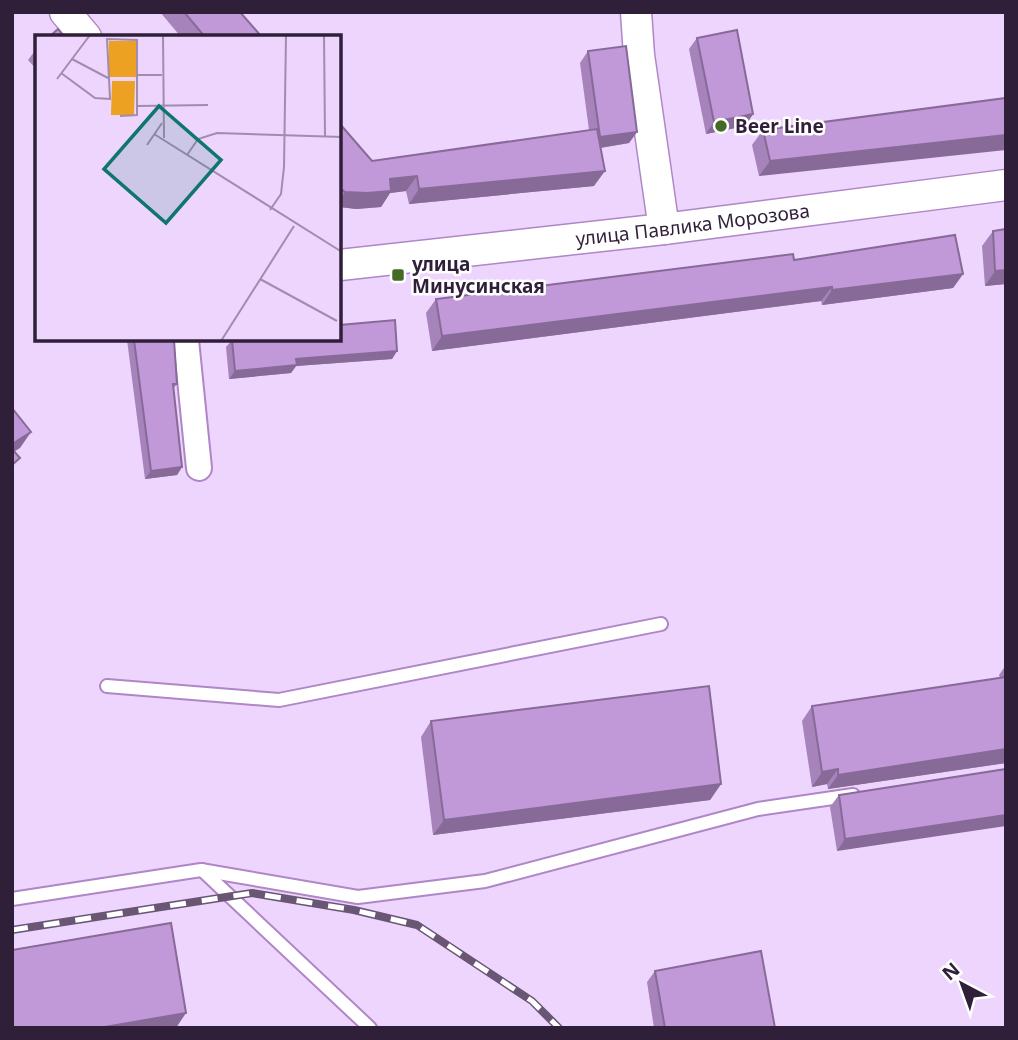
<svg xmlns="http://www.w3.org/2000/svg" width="1018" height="1040" font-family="'Noto Sans',sans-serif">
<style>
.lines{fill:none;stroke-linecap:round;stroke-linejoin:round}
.service-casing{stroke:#af86c6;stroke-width:16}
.minor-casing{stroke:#af86c6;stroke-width:28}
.tertiary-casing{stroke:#af86c6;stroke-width:33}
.service{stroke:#fff;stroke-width:12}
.minor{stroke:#fff;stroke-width:24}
.tertiary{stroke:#fff;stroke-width:30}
.rail-casing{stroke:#695674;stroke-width:8}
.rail{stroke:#fff;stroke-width:5;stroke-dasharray:16;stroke-linecap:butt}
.wall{fill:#a683ba}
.shaded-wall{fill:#876a97}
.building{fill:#c198d8;stroke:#876a97;stroke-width:2}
.poi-dot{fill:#446a24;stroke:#fff;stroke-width:2.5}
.labels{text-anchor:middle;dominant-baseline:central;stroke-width:5;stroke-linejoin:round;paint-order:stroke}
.poi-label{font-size:19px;font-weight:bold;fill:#2f1f38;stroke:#fff;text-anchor:start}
.street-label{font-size:19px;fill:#2f1f38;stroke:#fff}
.inset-road{fill:none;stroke:#a28cae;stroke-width:2}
.view{fill:#0f766e;fill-opacity:0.15;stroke:#0f766e;stroke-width:3.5}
.inset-edge{fill:none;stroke:#2f1f38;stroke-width:3.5}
</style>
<rect width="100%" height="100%" fill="#eed5fd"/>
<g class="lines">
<g class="service-casing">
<g id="service">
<polyline points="107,686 279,700 661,624"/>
<polyline points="202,870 370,1028"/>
<polyline points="12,899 201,870 358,897 485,881 758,809 853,795"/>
</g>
</g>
<g class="minor-casing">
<polyline id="minor" points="186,340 199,468"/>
</g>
<g class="tertiary-casing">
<g id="tertiary">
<polyline points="65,12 86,37"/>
<polyline points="636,12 639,55 664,229"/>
<path id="s1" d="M340,265l324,-36 342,-44"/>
</g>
</g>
<use href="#service" class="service"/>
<use href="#minor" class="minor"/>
<use href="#tertiary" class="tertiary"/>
<g class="rail-casing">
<polyline id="rail" points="12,930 252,893 354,910 417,925 532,1001 559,1028"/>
</g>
<use href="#rail" class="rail"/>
</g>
<g class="wall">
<polygon points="160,12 240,12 262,37 181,37"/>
<polygon points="697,38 753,114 745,126 706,134 689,49"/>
<polygon points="37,48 37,70 28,60"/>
<polygon points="588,51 637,132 629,143 601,148 594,186 409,204 406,191 390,193 381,207 356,209 340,207 340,124 372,161 589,130 580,63"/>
<polygon points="1006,98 759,176 752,145 763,130"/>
<polygon points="993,231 1006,284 985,286 982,246"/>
<polygon points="794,260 963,274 953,288 822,305 821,301 432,351 426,313 436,299"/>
<polygon points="127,340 174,340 177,384 173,389 182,467 177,475 145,479"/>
<polygon points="232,340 340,340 397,351 392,359 296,366 291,373 229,379 226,347"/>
<polygon points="1006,665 1006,763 828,789 827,784 812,787 802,721 812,706 1000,678 999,675"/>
<polygon points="431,721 721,784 710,800 433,835 421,737"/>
<polygon points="1006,769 837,851 830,807 839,795"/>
<polygon points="655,971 775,1028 654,1028 647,982"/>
</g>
<g class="shaded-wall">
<polygon points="753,114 745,126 706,134 714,122"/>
<polygon points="637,132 629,143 592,149 600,137"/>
<polygon points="1006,135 1006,150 759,176 770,161"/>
<polygon points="605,171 594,186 409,204 419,189"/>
<polygon points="417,176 406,191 390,193 381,207 356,209 340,207 340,200 345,192 390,179"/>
<polygon points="1006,270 1006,284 985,286 995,271"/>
<polygon points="963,274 953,288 822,305 832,290"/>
<polygon points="832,287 821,301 432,351 442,336"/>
<polygon points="397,351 392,359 296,366 291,373 229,379 235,371 296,359"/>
<polygon points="31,432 20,448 12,453 12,444"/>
<polygon points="182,467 177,475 145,479 151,471"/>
<polygon points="1006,749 1006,763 828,789 838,775"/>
<polygon points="838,769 827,784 812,787 822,772"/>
<polygon points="721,784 710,800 433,835 444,820"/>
<polygon points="1006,815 1006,826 837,851 845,839"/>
<polygon points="186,1013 176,1028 99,1028"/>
</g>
<g class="building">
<polygon points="184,12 240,12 262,37 205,37"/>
<polygon points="58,29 64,37 49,37"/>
<polygon points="737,30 753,114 714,122 697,38"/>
<polygon points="626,46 637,132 600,137 588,51"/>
<polygon points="1006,98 1006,135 770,161 763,130"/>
<polygon points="340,124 372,161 597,129 605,171 419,189 417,176 390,179 391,191 367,193 345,192 340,188"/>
<polygon points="1006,229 1006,270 995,271 993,231"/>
<polygon points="955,235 963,274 832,290 832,287 442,336 436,299 793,254 794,260"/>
<polygon points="395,320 397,351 296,359 297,365 235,371 232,340 340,340 340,325"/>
<polygon points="134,340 174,340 177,384 173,384 182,467 151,471"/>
<polygon points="12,408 31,432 12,444"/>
<polygon points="12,449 20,458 12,465"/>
<polygon points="1006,677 1006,749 838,775 838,769 822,772 812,706"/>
<polygon points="709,686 721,784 444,820 431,721"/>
<polygon points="1006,769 1006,815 845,839 839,795"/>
<polygon points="171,923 186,1013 99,1028 12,1028 12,950"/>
<polygon points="761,951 775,1028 665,1028 655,971"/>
</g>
<g class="poi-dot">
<circle cx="721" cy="126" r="7"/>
<rect x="391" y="268" width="14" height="14" rx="3.5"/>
</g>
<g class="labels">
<g class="poi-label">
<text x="735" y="126">Beer Line</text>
<text x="412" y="264">улица<tspan x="412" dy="22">Минусинская</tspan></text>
</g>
<g class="street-label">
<text stroke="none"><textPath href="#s1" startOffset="355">улица Павлика Морозова</textPath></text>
</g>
</g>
<g transform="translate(35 35)">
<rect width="306" height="306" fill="#eed5fd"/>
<path d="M74,6h27v36h-28zM77,46h23l-1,34h-23z" fill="#eda123"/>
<path class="inset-road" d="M128,0l1,103M289,0l1,101M37,24l36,19M26,38l34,25 15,1 -3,-60 30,1v75l-17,1M103,40h24M22,44l33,-44M102,71l71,-1M119,99l188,118M112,110l15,-22M152,120l11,-16 19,-6 125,4M235,175l11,-16 3,-27 2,-132M225,244l77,42M186,306l73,-115"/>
<path class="view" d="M124,71l62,54 -55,63 -62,-54z"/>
<rect width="306" height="306" class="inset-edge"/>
</g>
<rect width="1018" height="1040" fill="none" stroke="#2f1f38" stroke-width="28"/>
<g transform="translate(962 984) rotate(319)" stroke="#ffffff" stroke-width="5" paint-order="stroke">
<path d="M0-5L12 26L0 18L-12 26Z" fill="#2f1f38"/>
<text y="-10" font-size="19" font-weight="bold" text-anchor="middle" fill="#2f1f38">N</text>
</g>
</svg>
